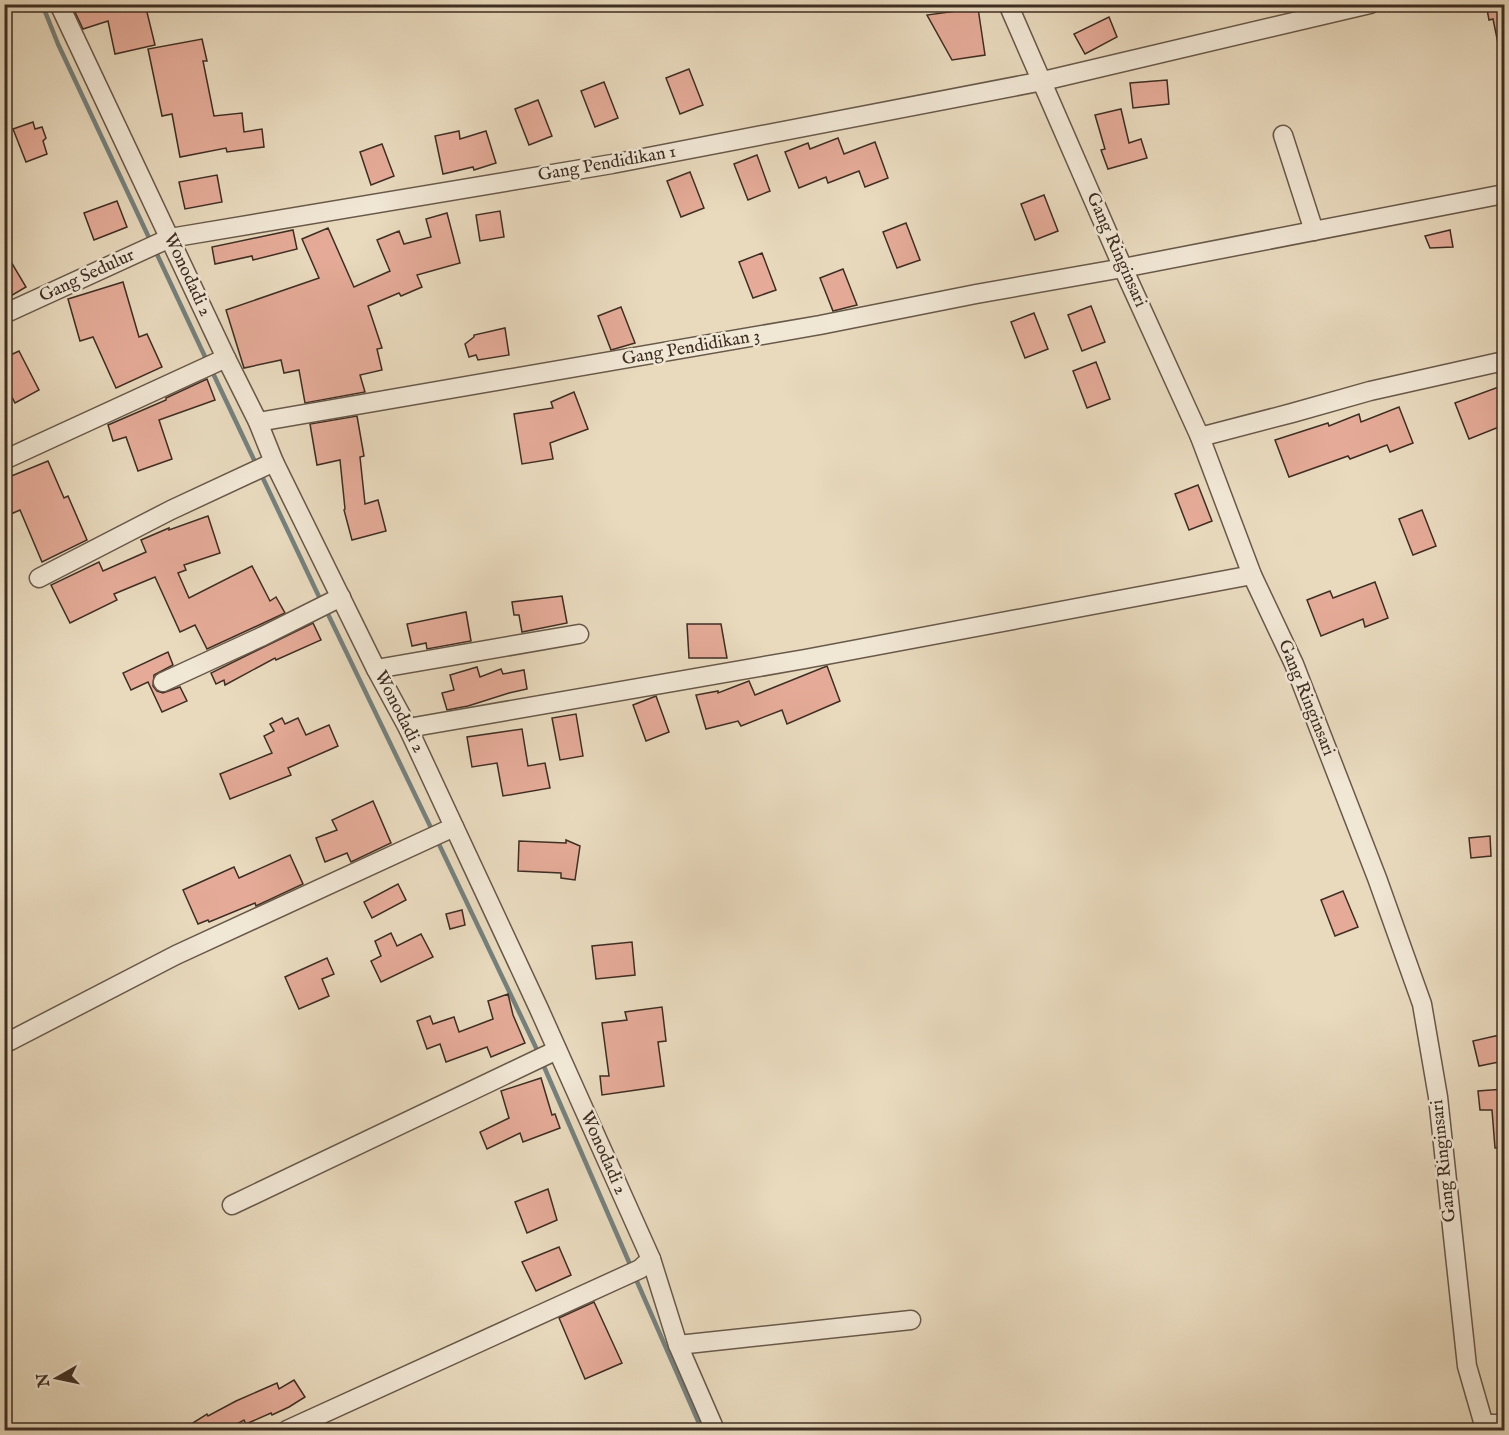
<svg xmlns="http://www.w3.org/2000/svg" width="1509" height="1435" font-family="'IM FELL English',serif">
<style>
.lines{fill:none;stroke-linecap:round;stroke-linejoin:round}
.stream{stroke:#75817e;stroke-width:4.5}
.building{fill:#e5ab98;stroke:#3e2e23;stroke-width:1.5}
.street-casing{stroke:#69594a;stroke-width:21}
.street{stroke:#f1e7d5;stroke-width:18}
.labels{text-anchor:middle;dominant-baseline:central;stroke-width:5;stroke-linejoin:round;paint-order:stroke}
.street-label{font-size:18px;fill:#3e2e23;stroke:#f1e7d5}
</style>
<rect width="100%" height="100%" fill="#e9dabe"/>
<filter id="stains"><feTurbulence type="fractalNoise" baseFrequency=".00333" numOctaves="4"/><feColorMatrix values="0 0 0 0 .2 0 0 0 0 .09 0 0 0 0 .02 0 0 0 .5 -.17"/></filter>
<radialGradient id="worn" r=".72"><stop offset=".6" stop-color="#630" stop-opacity="0"/><stop offset="1" stop-color="#630" stop-opacity=".3"/></radialGradient>
<g class="lines">
<g class="stream">
<polyline points="42,4 58,44 151,242"/>
<polyline points="155,250 207,361"/>
<polyline points="211,369 256,464"/>
<polyline points="260,472 322,603"/>
<polyline points="326,610 433,832"/>
<polyline points="437,840 539,1054"/>
<polyline points="542,1062 632,1269"/>
<polyline points="635,1277 702,1430"/>
</g>
</g>
<g class="building">
<polygon points="90,4 145,4 155,45 115,54 108,21 83,29 74,10"/>
<polygon points="1486,4 1504,4 1504,47 1499,48 1493,19 1489,20"/>
<polygon points="978,8 985,55 952,60 927,15"/>
<polygon points="1109,17 1117,37 1085,54 1074,34"/>
<polygon points="202,39 207,61 203,61 214,116 242,113 244,132 262,129 264,147 227,152 226,148 180,157 172,114 162,116 148,49"/>
<polygon points="689,69 703,105 680,114 666,78"/>
<polygon points="1167,80 1169,104 1133,108 1130,83"/>
<polygon points="604,82 618,118 595,127 581,91"/>
<polygon points="538,100 552,136 529,145 515,109"/>
<polygon points="1121,109 1129,143 1141,139 1147,158 1108,169 1101,150 1105,149 1095,115"/>
<polygon points="33,122 35,129 42,127 46,138 43,141 47,154 26,162 13,129"/>
<polygon points="459,131 460,139 486,131 496,163 474,170 473,167 443,174 435,136"/>
<polygon points="838,138 844,154 875,142 888,178 865,187 859,171 828,183 826,177 799,188 785,152 808,143 810,149"/>
<polygon points="382,144 394,176 371,185 360,152"/>
<polygon points="757,155 770,191 748,200 734,164"/>
<polygon points="690,172 704,208 681,217 667,181"/>
<polygon points="217,175 222,202 185,209 179,182"/>
<polygon points="1044,195 1058,231 1035,240 1021,204"/>
<polygon points="117,201 127,227 94,240 84,213"/>
<polygon points="500,211 504,237 480,241 476,215"/>
<polygon points="447,213 460,263 417,275 422,287 401,296 399,293 368,306 382,348 377,349 382,370 360,375 365,392 305,403 299,370 284,373 281,360 244,368 226,310 319,278 302,239 328,228 354,287 390,271 377,240 399,231 404,244 431,237 426,219"/>
<polygon points="906,223 920,260 897,268 883,232"/>
<polygon points="293,230 297,249 253,260 252,256 215,264 212,247"/>
<polygon points="1450,230 1453,247 1430,248 1425,236"/>
<polygon points="4,250 26,287 4,300"/>
<polygon points="762,253 776,290 753,298 739,262"/>
<polygon points="843,269 857,305 833,311 820,278"/>
<polygon points="123,282 139,337 147,334 162,367 116,388 93,337 80,341 68,299"/>
<polygon points="1091,306 1105,342 1082,351 1068,315"/>
<polygon points="621,307 635,343 611,350 598,316"/>
<polygon points="1034,313 1048,349 1025,358 1011,322"/>
<polygon points="505,328 509,355 478,360 476,355 469,357 465,344 474,337 474,335"/>
<polygon points="19,351 39,390 15,403 4,382 4,358"/>
<polygon points="1096,362 1110,399 1087,408 1073,371"/>
<polygon points="207,379 215,400 159,420 172,459 138,471 126,437 113,441 108,425 166,400 166,398"/>
<polygon points="1504,385 1504,425 1469,439 1455,403"/>
<polygon points="574,392 588,429 550,443 553,459 522,464 514,414 553,408 551,402"/>
<polygon points="1399,407 1413,443 1390,452 1387,445 1350,459 1348,456 1289,477 1275,440 1328,423 1329,426 1359,414 1361,422"/>
<polygon points="357,416 364,456 360,457 365,504 378,500 386,531 352,540 344,510 345,509 340,460 317,465 310,424"/>
<polygon points="48,461 64,498 68,496 87,540 42,562 20,510 11,514 4,499 4,479"/>
<polygon points="1198,485 1212,521 1189,530 1175,494"/>
<polygon points="1422,510 1436,546 1413,555 1399,519"/>
<polygon points="208,516 220,553 184,565 186,570 178,573 189,598 252,566 270,601 276,597 285,613 207,649 195,625 180,632 155,577 114,594 117,600 70,623 51,585 99,562 103,571 146,552 141,540 169,528 169,530"/>
<polygon points="1375,582 1388,618 1365,627 1363,619 1321,636 1307,600 1330,591 1333,598"/>
<polygon points="562,596 567,623 522,632 519,615 514,615 512,602"/>
<polygon points="466,612 471,641 427,649 426,643 412,646 407,624"/>
<polygon points="313,623 321,640 276,660 275,658 225,685 224,680 216,684 211,673"/>
<polygon points="687,624 721,624 727,658 689,658"/>
<polygon points="168,652 173,665 154,675 153,686 157,691 163,693 180,687 187,701 162,712 148,682 131,690 123,673"/>
<polygon points="827,666 840,701 787,724 782,710 741,726 738,721 706,729 696,695 718,691 718,693 749,681 755,695"/>
<polygon points="477,667 480,677 501,669 503,674 524,670 527,689 509,693 468,706 447,710 442,693 454,690 450,675"/>
<polygon points="656,696 669,732 646,741 633,705"/>
<polygon points="576,714 583,756 560,760 552,718"/>
<polygon points="282,718 285,724 298,718 306,735 329,725 338,746 288,768 291,775 230,799 220,774 272,753 264,736 274,731 270,724"/>
<polygon points="522,729 528,766 545,763 550,788 503,796 497,763 472,767 467,737"/>
<polygon points="373,801 391,843 351,862 347,853 325,862 316,838 337,830 332,820"/>
<polygon points="1490,836 1491,856 1471,858 1469,838"/>
<polygon points="566,840 580,846 575,880 561,878 561,873 518,871 519,841 566,843"/>
<polygon points="290,855 303,884 256,906 255,903 209,922 208,920 198,924 183,890 234,867 239,878"/>
<polygon points="398,884 406,900 372,918 364,902"/>
<polygon points="1343,891 1358,927 1335,936 1321,900"/>
<polygon points="462,910 465,925 450,929 446,914"/>
<polygon points="391,933 397,946 421,934 433,957 381,982 371,961 381,956 375,941"/>
<polygon points="632,942 635,975 596,979 592,946"/>
<polygon points="327,958 334,974 322,979 329,996 299,1009 285,977"/>
<polygon points="508,994 513,1015 525,1043 491,1057 487,1047 446,1062 440,1044 427,1049 417,1021 430,1016 433,1024 454,1017 459,1032 493,1019 488,1001"/>
<polygon points="662,1007 666,1041 658,1042 664,1086 602,1095 600,1076 609,1076 602,1023 627,1020 625,1012"/>
<polygon points="1504,1034 1504,1061 1479,1066 1473,1041"/>
<polygon points="541,1078 552,1115 555,1114 560,1128 523,1142 520,1133 487,1149 480,1132 509,1118 501,1091"/>
<polygon points="1504,1089 1504,1147 1495,1148 1492,1110 1480,1110 1478,1091"/>
<polygon points="548,1189 557,1220 527,1233 515,1202"/>
<polygon points="559,1247 571,1275 536,1291 522,1262"/>
<polygon points="594,1302 622,1363 585,1379 559,1318"/>
<polygon points="294,1380 305,1397 289,1407 272,1415 271,1413 246,1424 244,1420 224,1431 180,1431 207,1414 208,1416 236,1401 277,1383 279,1389"/>
</g>
<g class="lines">
<g class="street-casing">
<g id="street">
<polyline points="59,4 226,358 258,422 274,462 376,669 408,728 539,1009 651,1259 678,1345 715,1430"/>
<polyline points="1008,4 1123,268 1200,437 1252,575 1294,664 1377,878 1422,1004 1438,1097 1467,1366 1484,1425"/>
<polyline points="1283,135 1314,231"/>
<polyline points="4,314 170,238 612,164 1043,81 1370,4"/>
<polyline points="258,422 820,325 976,294 1123,268 1504,194"/>
<polyline points="1200,437 1292,413 1370,391 1504,361"/>
<polyline points="4,460 226,358"/>
<polyline points="39,578 171,510 274,462"/>
<polyline points="376,669 579,634"/>
<polyline points="163,682 263,636 341,597"/>
<polyline points="408,728 805,659 1252,575"/>
<polyline points="4,1044 176,955 454,827"/>
<polyline points="232,1205 557,1050"/>
<polyline points="678,1345 911,1320"/>
<polyline points="287,1430 640,1269 651,1259"/>
<polyline points="1483,1430 1486,1424 1504,1424"/>
</g>
</g>
<use href="#street" class="street"/>
</g>
<g class="labels">
<g class="street-label">
<text transform="translate(607 164) rotate(-10)">Gang Pendidikan 1</text>
<text transform="translate(1116 250) rotate(66)">Gang Ringinsari</text>
<text transform="translate(187 275) rotate(65)">Wonodadi 2</text>
<text transform="translate(87 276) rotate(-25)">Gang Sedulur</text>
<text transform="translate(691 348) rotate(-10)">Gang Pendidikan 3</text>
<text transform="translate(1306 698) rotate(68)">Gang Ringinsari</text>
<text transform="translate(399 712) rotate(63)">Wonodadi 2</text>
<text transform="translate(603 1153) rotate(66)">Wonodadi 2</text>
<text transform="translate(1444 1161) rotate(-96)">Gang Ringinsari</text>
</g>
</g>
<rect width="1509" height="1435" fill="none" stroke="#e9dabe" stroke-width="24"/>
<rect x="6" y="6" width="1497" height="1423" fill="none" stroke="#3e2e23" stroke-width="3"/>
<rect x="12" y="12" width="1485" height="1411" fill="none" stroke="#3e2e23" stroke-width="1.5"/>
<g transform="translate(57 1378) rotate(261)" stroke="#f1e7d5" stroke-width="4.5" paint-order="stroke">
<path d="M0-4.5L10 22L0 15L-10 22Z" fill="#3e2e23"/>
<text y="-9" font-size="16" font-weight="bold" text-anchor="middle" fill="#3e2e23">N</text>
</g>
<rect width="100%" height="100%" filter="url(#stains)"/>
<rect width="100%" height="100%" fill="url(#worn)"/>
</svg>
